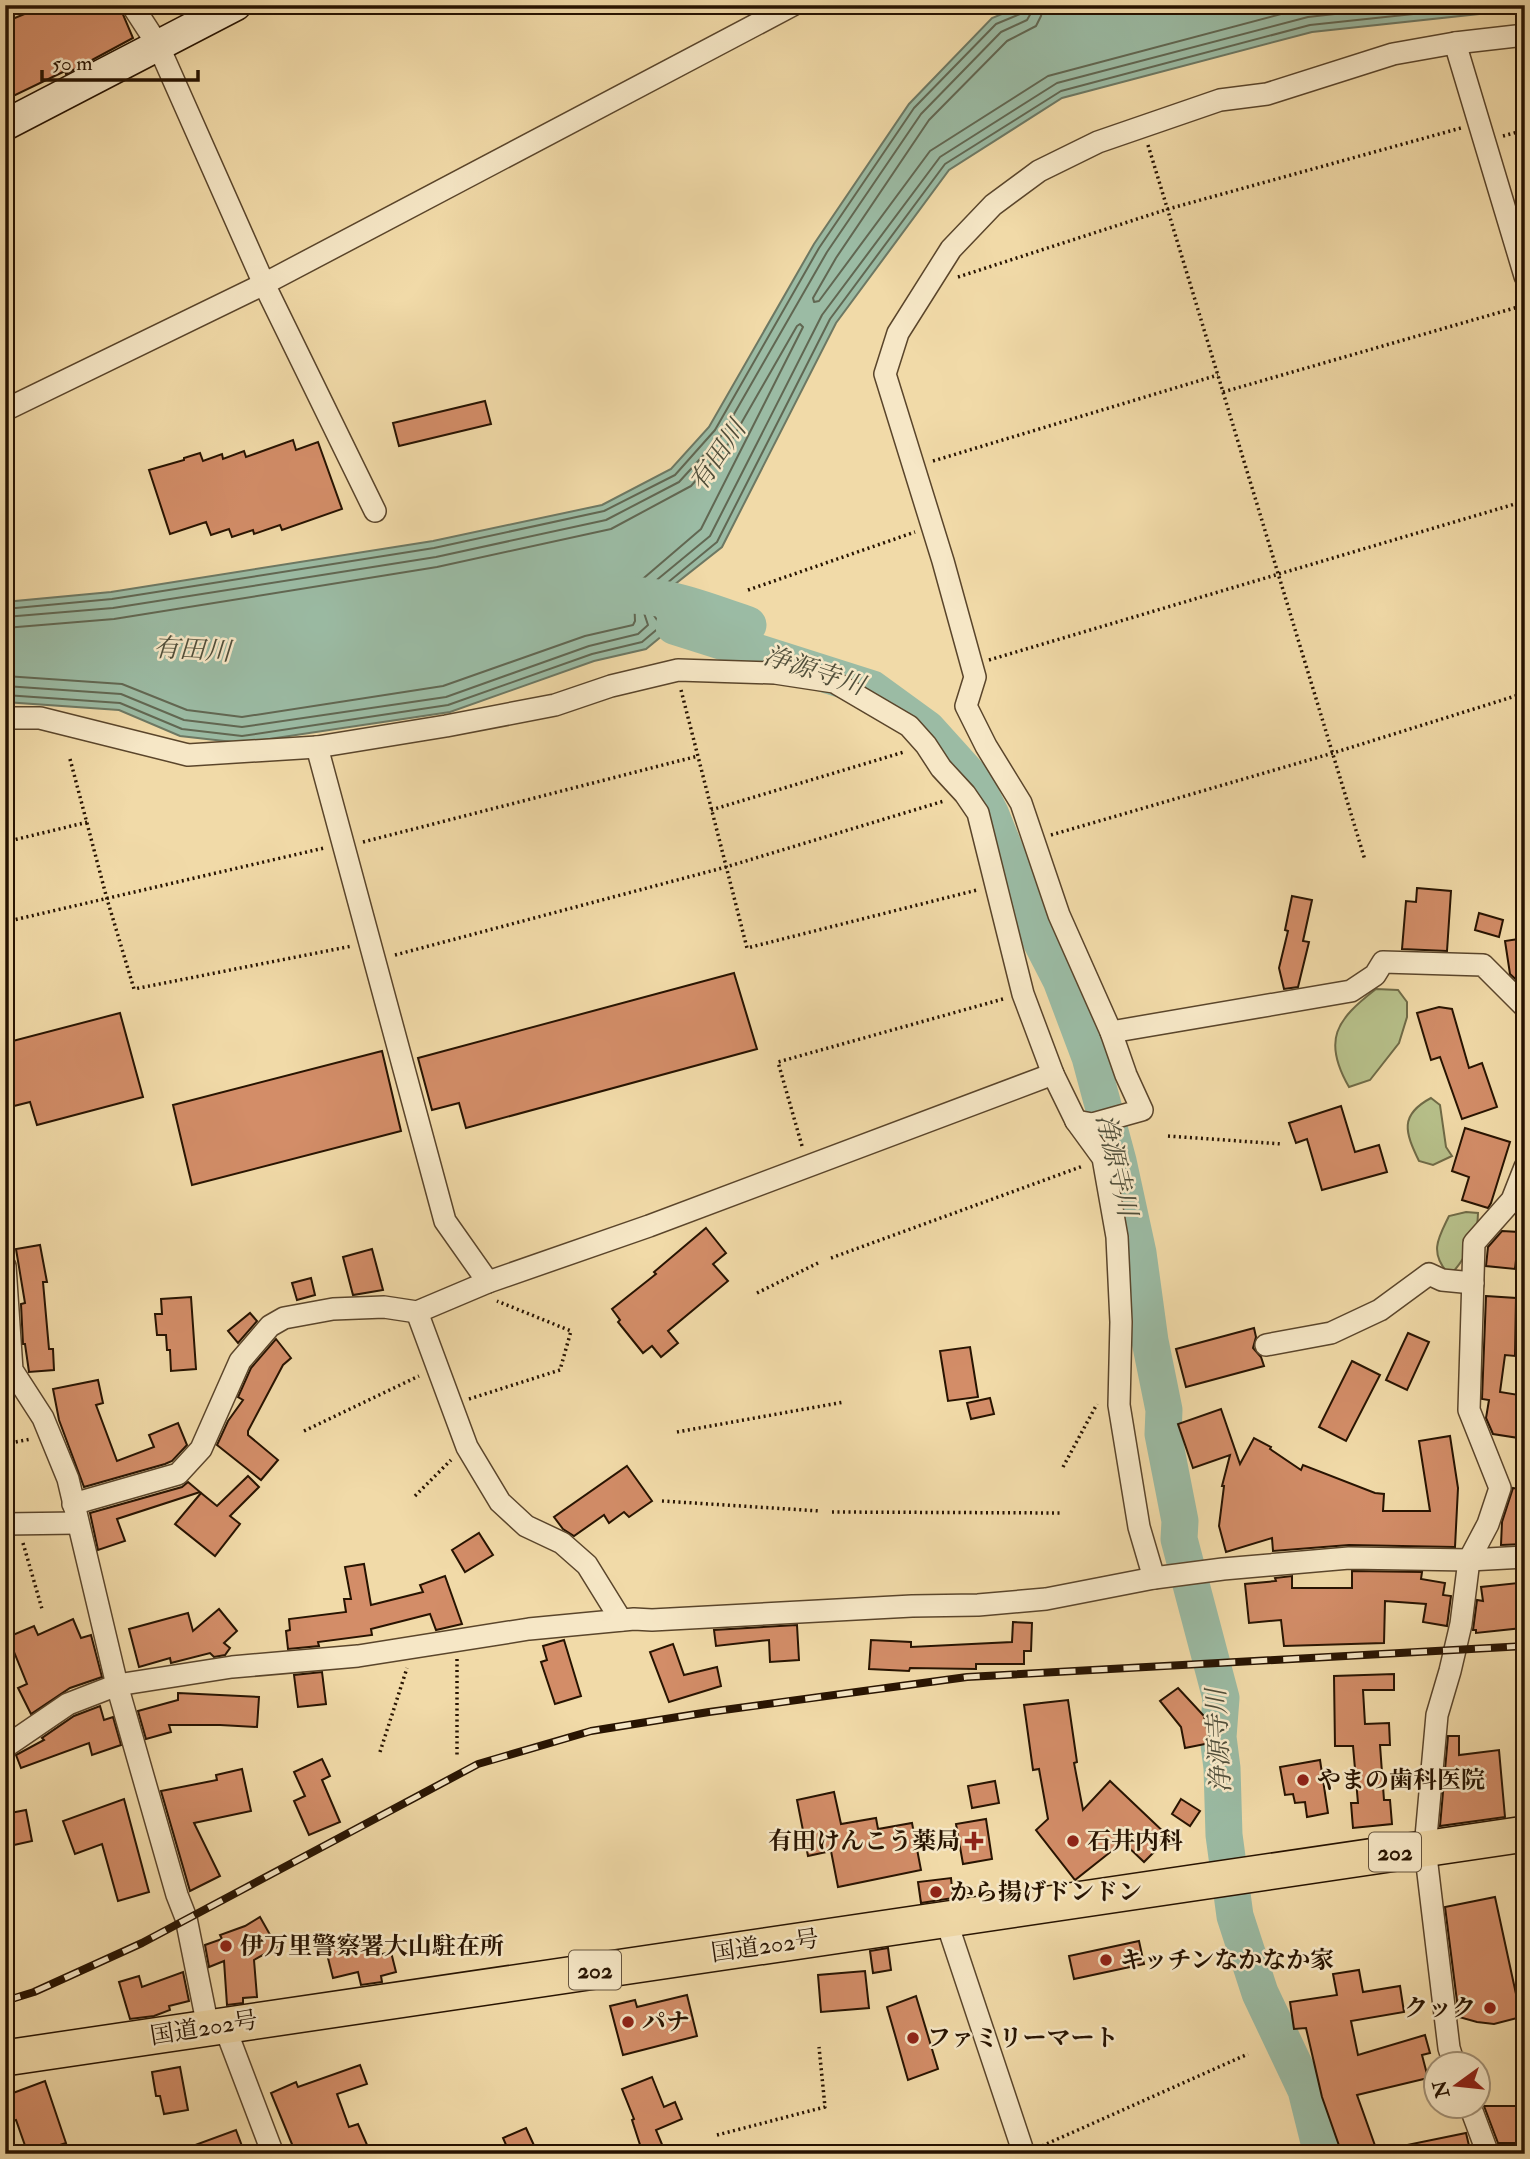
<svg xmlns="http://www.w3.org/2000/svg" width="1530" height="2159" font-family="'IM FELL Double Pica','Noto Serif JP',serif">
<style>
.green{fill:#b7c08a;stroke:#6f6a46;stroke-width:2}
.water{fill:#9bbba4;stroke:#6d7863;stroke-width:2}
.lines{fill:none;stroke-linecap:round;stroke-linejoin:round}
.shore{stroke:#616752;stroke-width:2}
.river{stroke:#9bbba4;stroke-width:37}
.building{fill:#d38d68;stroke:#271301;stroke-width:2}
.minor-casing{stroke:#5a452b;stroke-width:24}
.secondary-casing{stroke:#271301;stroke-width:33}
.trunk-casing{stroke:#271301;stroke-width:38}
.path{stroke:#271301;stroke-width:3.5;stroke-dasharray:2 3.5;stroke-linecap:butt}
.minor{stroke:#f6e7c6;stroke-width:21}
.secondary{stroke:#f6e7c6;stroke-width:30}
.trunk{stroke:#f1daa8;stroke-width:35}
.rail-casing{stroke:#271301;stroke-width:8}
.rail{stroke:#f6e7c6;stroke-width:5;stroke-dasharray:16;stroke-linecap:butt}
.poi-dot{fill:#8f2418;stroke:#f6e7c6;stroke-width:2.5}
.labels{text-anchor:middle;dominant-baseline:central;stroke-width:5;stroke-linejoin:round;paint-order:stroke}
.shield{fill:#f6e7c6;stroke:#65533c;stroke-width:2}
.shield-label{font-size:23px;font-weight:bold;fill:#271301}
.poi-label{font-size:24px;font-weight:bold;fill:#271301;stroke:#f6e7c6;text-anchor:start}
.street-label{font-size:24px;fill:#271301;stroke:#f6e7c6}
.water-label{font-size:26px;font-style:italic;fill:#504e3a;stroke:#f6e7c6}
</style>
<rect width="100%" height="100%" fill="#f1daa8"/>
<filter id="stains"><feTurbulence type="fractalNoise" baseFrequency=".00286" numOctaves="4"/><feColorMatrix values="0 0 0 0 .2 0 0 0 0 .09 0 0 0 0 .02 0 0 0 .5 -.17"/></filter>
<radialGradient id="worn" r=".72"><stop offset=".6" stop-color="#630" stop-opacity="0"/><stop offset="1" stop-color="#630" stop-opacity=".3"/></radialGradient>
<g class="green">
<path d="M1376,989l22,1 9,12v15l-8,26 -29,37 -21,7c-27,-47 -13,-67 27,-98z"/>
<path d="M1431,1098l9,7 6,42 6,9 -19,9 -14,-4c-14,-29 -20,-46 12,-63z"/>
<path d="M1466,1212l12,1c0,22 -11,42 -24,58l-7,1c-18,-21 -8,-35 2,-56z"/>
</g>
<polygon class="water" points="1024,5 1525,5 1525,9 1312,32 1062,98 949,170 836,323 722,547 660,596 660,613 674,626 646,649 594,661 450,712 242,743 180,736 119,710 5,702 5,602 111,592 433,541 602,505 671,469 709,427 814,244 909,104 992,18"/>
<g class="lines">
<g class="shore">
<polyline points="1043,5 1041,16 1036,26 1007,41 929,120 836,258 813,298 814,302 819,301 930,151 1048,76 1315,5"/>
<polyline points="5,609 112,599 434,548 604,511 675,475 715,430 819,248 914,108 996,24 1020,14 1024,5"/>
<polyline points="5,617 113,608 436,557 606,520 679,482 722,435 827,252 921,114 1001,32 1027,20 1031,13 1032,5"/>
<polyline points="5,628 114,619 437,567 611,529 691,486 731,441 797,326 800,324 803,327 701,529 638,583 634,596 635,621 633,625 585,636 443,686 242,717 187,710 122,684 5,676"/>
<polyline points="5,686 121,694 184,720 242,727 446,697 589,646 638,634 648,625 644,613 647,588 710,536 822,315 940,157 1057,83 1308,17 1415,5"/>
<polyline points="5,695 120,703 182,729 242,736 448,705 592,654 642,642 661,626 653,614 655,593 717,542 830,319 945,164 1061,91 1310,25 1498,5"/>
</g>
<path class="river" d="M611,595c49,-3 92,14 137,30l-74,1 198,63 55,40 47,52 17,34 50,126 20,39 29,77 28,104 20,92 12,88 14,69 -1,24 17,87 -1,18 42,159 -3,39 4,31 2,67 11,81 25,77 46,97 16,64"/>
</g>
<g class="building">
<polygon points="36,5 119,5 133,38 66,74 65,71 5,100 5,22 37,9"/>
<polygon points="485,401 491,424 399,446 393,423"/>
<polygon points="293,440 296,450 318,442 342,509 282,530 280,525 254,534 253,530 232,537 229,529 211,535 206,522 170,534 149,470 184,460 184,458 200,453 203,461 222,454 223,459 244,451 246,457"/>
<polygon points="1417,888 1451,891 1447,951 1402,949 1406,901 1416,902"/>
<polygon points="1292,896 1312,900 1303,941 1309,942 1298,987 1284,989 1279,968 1288,931 1285,930"/>
<polygon points="1479,913 1503,920 1499,937 1475,930"/>
<polygon points="1525,938 1525,988 1510,974 1505,941"/>
<polygon points="734,973 757,1049 466,1128 459,1103 432,1110 418,1058"/>
<polygon points="1439,1007 1452,1009 1469,1068 1482,1063 1497,1107 1462,1119 1440,1057 1431,1060 1417,1013"/>
<polygon points="120,1013 143,1097 37,1125 30,1102 10,1107 5,1089 5,1043"/>
<polygon points="382,1051 401,1131 192,1185 173,1105"/>
<polygon points="1341,1106 1355,1152 1379,1145 1387,1172 1322,1190 1307,1139 1296,1143 1289,1123"/>
<polygon points="1465,1128 1510,1142 1491,1203 1488,1208 1462,1200 1469,1177 1452,1171"/>
<polygon points="706,1228 726,1253 713,1264 728,1281 668,1331 678,1343 661,1357 652,1346 643,1353 618,1322 620,1320 612,1309 656,1274 654,1272"/>
<polygon points="1502,1231 1519,1232 1515,1269 1486,1266 1488,1247"/>
<polygon points="40,1245 47,1282 43,1282 49,1349 53,1349 54,1370 29,1372 25,1344 23,1344 21,1304 25,1303 16,1249"/>
<polygon points="372,1249 383,1290 353,1295 343,1257"/>
<polygon points="311,1278 315,1295 297,1300 292,1283"/>
<polygon points="1486,1296 1516,1298 1515,1356 1505,1355 1500,1392 1525,1396 1525,1439 1493,1434 1486,1418 1489,1400 1482,1399"/>
<polygon points="191,1297 196,1369 171,1371 170,1350 167,1350 166,1335 157,1335 155,1314 162,1314 161,1299"/>
<polygon points="250,1313 257,1321 238,1343 228,1331"/>
<polygon points="1254,1328 1256,1337 1253,1348 1261,1357 1264,1366 1186,1387 1176,1349"/>
<polygon points="1408,1333 1429,1342 1407,1390 1386,1380"/>
<polygon points="276,1339 291,1358 283,1365 248,1431 248,1435 278,1460 261,1480 217,1445 228,1421 243,1400 238,1397 251,1368"/>
<polygon points="970,1347 978,1397 948,1401 940,1351"/>
<polygon points="1352,1361 1380,1375 1346,1441 1319,1427"/>
<polygon points="98,1380 103,1403 96,1405 117,1461 154,1447 149,1435 178,1423 187,1445 172,1461 165,1464 84,1487 59,1420 53,1389"/>
<polygon points="990,1398 994,1414 971,1419 967,1403"/>
<polygon points="1221,1409 1240,1464 1254,1438 1271,1447 1270,1449 1301,1470 1303,1465 1375,1493 1384,1494 1383,1511 1430,1511 1419,1441 1450,1436 1458,1488 1455,1547 1349,1545 1273,1551 1272,1538 1226,1552 1219,1526 1224,1486 1222,1486 1230,1455 1193,1468 1178,1424"/>
<polygon points="627,1466 652,1501 629,1517 624,1512 609,1523 604,1515 574,1536 563,1529 554,1517"/>
<polygon points="248,1476 259,1487 230,1516 240,1524 215,1556 175,1524 201,1493 217,1506"/>
<polygon points="188,1482 200,1492 117,1519 125,1541 98,1550 90,1513 182,1487"/>
<polygon points="1513,1488 1525,1490 1525,1544 1501,1545 1502,1522"/>
<polygon points="479,1533 493,1555 465,1572 452,1550"/>
<polygon points="364,1564 371,1605 423,1592 420,1585 445,1576 462,1624 436,1630 430,1614 371,1629 372,1635 318,1642 319,1646 288,1649 286,1631 290,1630 289,1619 346,1612 344,1599 351,1599 345,1567"/>
<polygon points="1352,1571 1422,1572 1421,1579 1445,1583 1443,1595 1451,1596 1447,1626 1423,1622 1426,1604 1385,1601 1384,1643 1284,1646 1281,1620 1249,1623 1245,1584 1276,1581 1275,1578 1292,1576 1292,1588 1352,1588"/>
<polygon points="1518,1583 1522,1628 1476,1633 1476,1630 1473,1630 1477,1600 1483,1601 1481,1587"/>
<polygon points="219,1609 237,1631 224,1643 230,1648 225,1655 214,1657 210,1653 171,1663 170,1658 139,1667 129,1629 188,1613 193,1631"/>
<polygon points="73,1619 81,1638 91,1635 102,1677 70,1688 31,1714 18,1688 27,1684 8,1637 34,1626 38,1635"/>
<polygon points="1013,1622 1032,1623 1031,1651 1024,1651 1024,1664 976,1664 976,1669 910,1668 909,1671 869,1669 871,1640 911,1642 911,1647 1012,1642"/>
<polygon points="797,1625 799,1660 770,1662 769,1640 716,1646 714,1630"/>
<polygon points="564,1640 581,1696 555,1704 541,1662 547,1660 543,1646"/>
<polygon points="673,1644 684,1675 717,1667 721,1686 669,1702 650,1652"/>
<polygon points="322,1672 326,1704 298,1707 294,1675"/>
<polygon points="1394,1674 1394,1690 1363,1690 1365,1724 1389,1723 1390,1745 1380,1745 1384,1800 1390,1800 1392,1824 1353,1828 1351,1803 1358,1803 1353,1746 1335,1746 1334,1676"/>
<polygon points="1178,1688 1204,1716 1210,1743 1185,1748 1181,1727 1160,1701"/>
<polygon points="178,1693 259,1697 257,1727 220,1725 169,1725 171,1732 146,1739 138,1711 178,1700"/>
<polygon points="1068,1700 1077,1762 1074,1763 1083,1810 1110,1781 1169,1837 1144,1862 1123,1842 1075,1880 1036,1830 1048,1819 1039,1769 1033,1770 1024,1705"/>
<polygon points="100,1706 104,1720 113,1717 121,1745 92,1755 89,1743 21,1768 16,1755 44,1740 42,1738 74,1716"/>
<polygon points="1448,1736 1459,1736 1459,1755 1499,1750 1505,1817 1440,1826"/>
<polygon points="322,1759 330,1776 322,1780 340,1822 309,1835 294,1801 305,1796 294,1772"/>
<polygon points="1320,1760 1328,1813 1307,1817 1305,1802 1295,1803 1293,1794 1285,1795 1280,1767"/>
<polygon points="242,1769 251,1811 194,1823 220,1876 190,1891 161,1791 217,1780 216,1775"/>
<polygon points="995,1781 999,1803 972,1808 968,1786"/>
<polygon points="834,1792 841,1824 876,1818 878,1829 912,1823 921,1870 838,1887 831,1851 808,1856 797,1800"/>
<polygon points="124,1799 149,1892 118,1901 102,1844 75,1854 63,1821"/>
<polygon points="1181,1799 1200,1811 1190,1826 1172,1814"/>
<polygon points="26,1810 32,1841 5,1847 5,1814"/>
<polygon points="986,1819 992,1859 963,1864 956,1824"/>
<polygon points="951,1878 953,1898 921,1903 918,1882"/>
<polygon points="1495,1897 1521,2017 1494,2024 1477,2022 1459,2017 1445,1907"/>
<polygon points="260,1917 277,1947 254,1960 257,1997 243,1998 243,2003 227,2005 224,1961 209,1967 205,1945 222,1939 220,1935 245,1926"/>
<polygon points="374,1938 378,1955 391,1952 396,1972 381,1976 382,1982 361,1985 358,1972 333,1978 325,1946 345,1941 346,1945"/>
<polygon points="1139,1941 1144,1964 1074,1979 1069,1956"/>
<polygon points="888,1948 891,1970 873,1973 870,1951"/>
<polygon points="1359,1970 1363,1992 1400,1986 1404,2012 1351,2021 1358,2055 1425,2035 1430,2053 1422,2055 1428,2078 1357,2095 1378,2154 1342,2154 1322,2097 1306,2028 1294,2029 1290,2002 1337,1995 1333,1974"/>
<polygon points="865,1971 869,2008 821,2012 818,1975"/>
<polygon points="183,1972 189,2001 169,2006 170,2010 154,2016 130,2019 119,1982 139,1976 142,1987"/>
<polygon points="687,1995 697,2036 623,2055 610,2006 635,2000 637,2007"/>
<polygon points="916,1996 938,2069 908,2080 887,2007"/>
<polygon points="360,2065 367,2084 337,2094 349,2127 358,2124 371,2154 296,2154 271,2093 296,2082 298,2087"/>
<polygon points="180,2067 188,2110 164,2114 160,2096 156,2096 152,2072"/>
<polygon points="652,2077 664,2107 675,2102 682,2119 656,2130 666,2154 643,2154 632,2120 634,2119 622,2089"/>
<polygon points="45,2081 66,2143 54,2147 56,2154 28,2154 16,2120 12,2121 5,2103 5,2096"/>
<polygon points="1484,2106 1518,2106 1518,2122 1525,2122 1525,2143 1498,2143"/>
<polygon points="526,2128 538,2154 510,2154 503,2138"/>
<polygon points="236,2130 245,2154 177,2154 176,2152"/>
<polygon points="1466,2133 1471,2154 1402,2154 1402,2146"/>
</g>
<g class="lines">
<g class="minor-casing">
<g id="minor">
<polyline points="132,5 158,45 264,284 375,511"/>
<polyline points="1455,43 1525,276"/>
<polyline points="5,410 264,284 793,5"/>
<polyline points="5,718 40,718 188,755 317,747 446,726 555,705 611,686 678,670 775,673 834,682 909,726 926,745 941,768 965,794 978,813 1023,994 1053,1074 1076,1121 1103,1158 1117,1237 1121,1322 1119,1405 1139,1527 1154,1578"/>
<polyline points="317,747 445,1221 488,1282"/>
<polyline points="1111,1032 1351,991 1375,975 1383,962 1483,965 1525,1007"/>
<polyline points="1076,1121 1092,1124 1142,1110 1126,1075 1111,1032 1059,915 1021,803 986,746 966,706 975,677 943,561 885,374 898,333 951,249 993,205 1039,171 1098,142 1220,100 1267,94 1393,54 1455,43 1525,35"/>
<polyline points="5,1266 12,1370 43,1418 68,1479 117,1685 177,1895 186,1918 208,2027"/>
<polyline points="417,1312 467,1447 500,1502 526,1526 562,1543 587,1565 621,1620"/>
<polyline points="1266,1345 1331,1333 1380,1310 1429,1274 1442,1280 1473,1283"/>
<polyline points="73,1504 178,1474 201,1449 240,1361 270,1326 284,1318 333,1309 384,1307 417,1312 488,1282 649,1226 1053,1074"/>
<polyline points="5,1524 77,1523"/>
<polyline points="5,1747 68,1704 117,1685 232,1667 358,1656 529,1629 634,1619 652,1620 912,1606 978,1605 1046,1599 1154,1578 1223,1569 1349,1558 1469,1560 1525,1557"/>
<polyline points="946,1920 1024,2154"/>
<polyline points="224,2025 273,2154"/>
<polyline points="1454,2064 1449,2048 1425,1848 1437,1715 1450,1671 1461,1624 1469,1560 1488,1524 1500,1488 1469,1410 1474,1243 1512,1200 1525,1167"/>
<polyline points="1470,2106 1488,2154"/>
</g>
</g>
<g class="secondary-casing">
<polyline id="secondary" points="5,125 236,5"/>
</g>
<g class="trunk-casing">
<polyline id="trunk" points="5,2058 1525,1834"/>
</g>
<g class="path">
<polyline points="1503,136 1525,130"/>
<polyline points="1148,145 1365,860"/>
<polyline points="958,277 1168,209 1461,128"/>
<polyline points="1223,392 1525,305"/>
<polyline points="933,461 1218,375"/>
<polyline points="748,590 915,532"/>
<polyline points="989,660 1525,501"/>
<polyline points="681,690 747,948 977,890"/>
<polyline points="70,759 107,899 134,989 352,946"/>
<polyline points="711,810 904,752"/>
<polyline points="1051,835 1333,753 1525,693"/>
<polyline points="5,842 88,822"/>
<polyline points="363,842 698,756"/>
<polyline points="5,922 324,848"/>
<polyline points="395,955 726,867 944,801"/>
<polyline points="1168,1136 1282,1144"/>
<polyline points="802,1146 778,1062 1003,999"/>
<polyline points="831,1258 1083,1166"/>
<polyline points="757,1293 818,1263"/>
<polyline points="469,1399 560,1370 571,1331 497,1301"/>
<polyline points="304,1431 419,1376"/>
<polyline points="677,1432 844,1402"/>
<polyline points="5,1444 31,1439"/>
<polyline points="5,1462 10,1504"/>
<polyline points="1063,1467 1097,1404"/>
<polyline points="415,1496 451,1460"/>
<polyline points="662,1501 820,1511"/>
<polyline points="832,1512 1063,1513"/>
<polyline points="23,1543 42,1609"/>
<polyline points="457,1659 457,1758"/>
<polyline points="380,1752 407,1668"/>
<polyline points="717,2135 825,2107 819,2047"/>
<polyline points="1042,2146 1248,2054"/>
</g>
<use href="#minor" class="minor"/>
<use href="#secondary" class="secondary"/>
<use href="#trunk" class="trunk"/>
<g class="rail-casing">
<polyline id="rail" points="5,2001 34,1992 142,1943 478,1764 591,1731 709,1712 967,1677 1525,1646"/>
</g>
<use href="#rail" class="rail"/>
</g>
<g class="poi-dot">
<circle cx="1303" cy="1780" r="7"/>
<path d="M970.5 1830.5h7v7h7v7h-7v7h-7v-7h-7v-7h7z"/>
<circle cx="1073" cy="1841" r="7"/>
<circle cx="936" cy="1892" r="7"/>
<circle cx="226" cy="1946" r="7"/>
<circle cx="1106" cy="1960" r="7"/>
<circle cx="1490" cy="2008" r="7"/>
<circle cx="628" cy="2022" r="7"/>
<circle cx="913" cy="2038" r="7"/>
</g>
<g class="labels">
<g class="shield">
<rect x="1369" y="1832.5" width="52" height="39" rx="5"/>
<rect x="569" y="1950.5" width="52" height="39" rx="5"/>
</g>
<g class="shield-label">
<text x="1395" y="1852">202</text>
<text x="595" y="1970">202</text>
</g>
<g class="poi-label">
<text x="1317" y="1780">やまの歯科医院</text>
<text x="960" y="1841" text-anchor="end">有田けんこう薬局</text>
<text x="1087" y="1841">石井内科</text>
<text x="950" y="1892">から揚げドンドン</text>
<text x="240" y="1946">伊万里警察署大山駐在所</text>
<text x="1120" y="1960">キッチンなかなか家</text>
<text x="1476" y="2008" text-anchor="end">クック</text>
<text x="642" y="2022">パナ</text>
<text x="927" y="2038">ファミリーマート</text>
</g>
<g class="street-label">
<text transform="translate(765 1946) rotate(-8)">国道202号</text>
<text transform="translate(204 2028) rotate(-9)">国道202号</text>
</g>
<g class="water-label">
<text transform="translate(718 456) rotate(-56)">有田川</text>
<text transform="translate(192 650) rotate(3)">有田川</text>
<text transform="translate(814 671) rotate(18)">浄源寺川</text>
<text transform="translate(1116 1165) rotate(77)">浄源寺川</text>
<text transform="translate(1219 1741) rotate(-93)">浄源寺川</text>
</g>
</g>
<rect width="1530" height="2159" fill="none" stroke="#f1daa8" stroke-width="28"/>
<rect x="7" y="7" width="1516" height="2145" fill="none" stroke="#271301" stroke-width="3.5"/>
<rect x="14" y="14" width="1502" height="2131" fill="none" stroke="#271301" stroke-width="2"/>
<g transform="translate(1457 2085) rotate(255)"><circle r="33" fill="#f6e7c6" stroke="#a39277" stroke-width="2"/>
<path d="M0-5L12 26L0 18L-12 26Z" fill="#8f2418"/>
<text y="-10" font-size="19" font-weight="bold" text-anchor="middle" fill="#271301">N</text>
</g>
<path d="M42 70v10h156v-10" fill="none" stroke="#271301" stroke-width="3.5"/>
<text x="52" y="70" font-size="21" fill="#271301" stroke="#f6e7c6" stroke-width="5" paint-order="stroke">50 m</text>
<rect width="100%" height="100%" filter="url(#stains)"/>
<rect width="100%" height="100%" fill="url(#worn)"/>
</svg>
